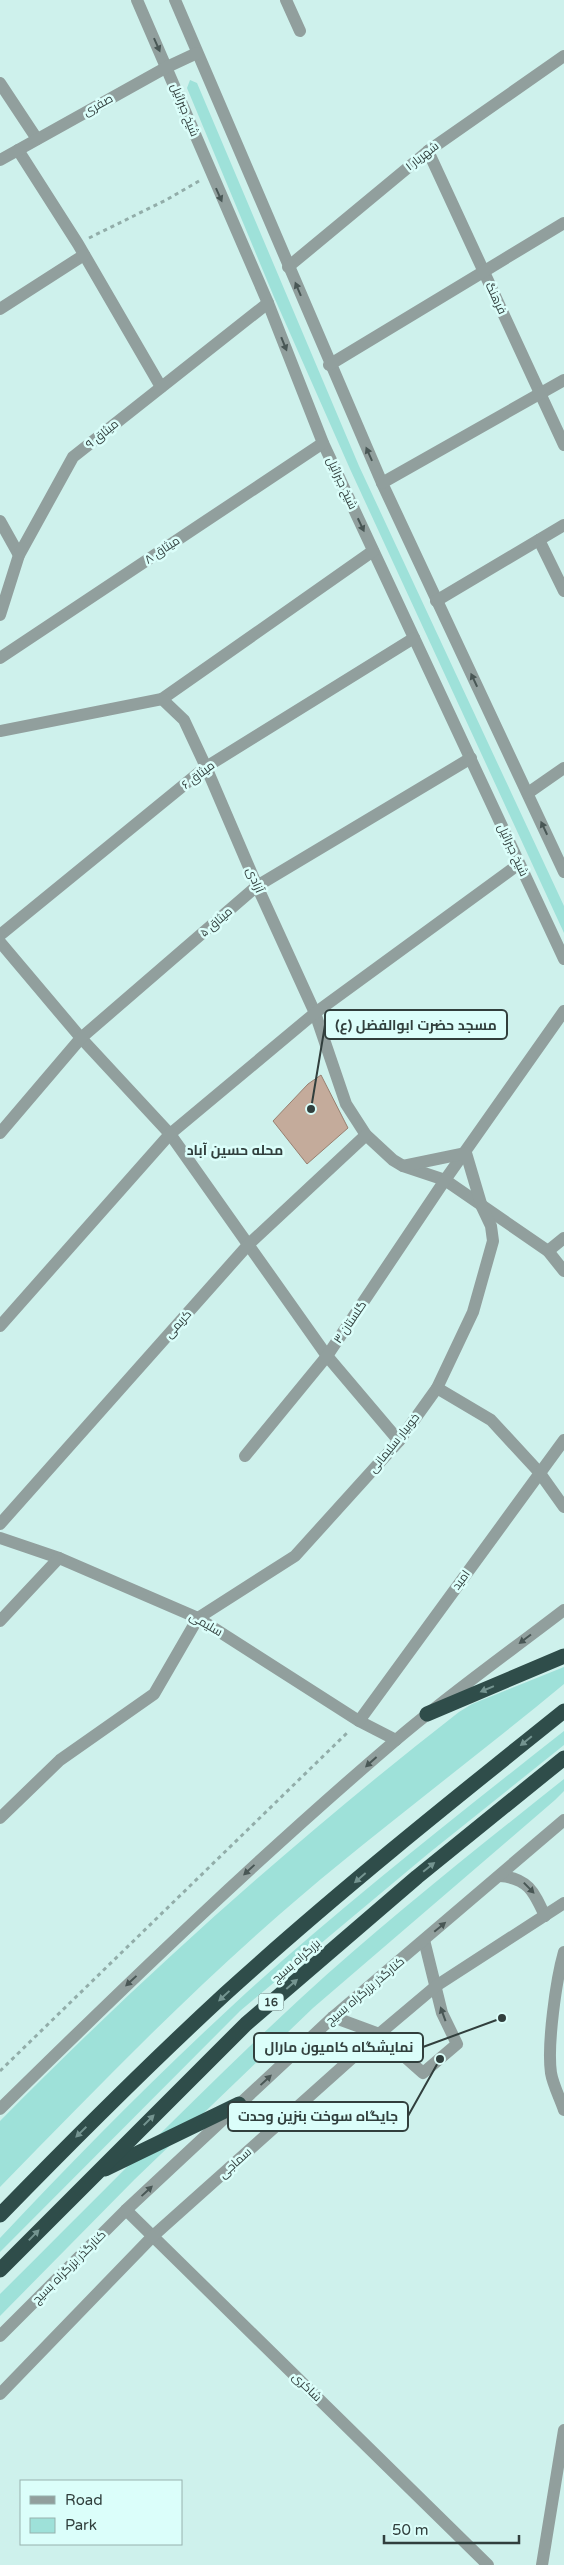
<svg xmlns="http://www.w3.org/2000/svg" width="564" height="2565" font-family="'Varela Round',Cairo,sans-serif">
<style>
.green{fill:#9ee1d9}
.building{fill:#c4ab9b;stroke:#988071}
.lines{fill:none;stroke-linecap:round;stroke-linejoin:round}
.path{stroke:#92ada9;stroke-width:3;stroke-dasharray:4 4;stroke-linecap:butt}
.minor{stroke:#919f9d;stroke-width:12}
.highway{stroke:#2f4d4a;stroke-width:15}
.oneway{fill:#495755}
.oneway2{fill:#749490}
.labels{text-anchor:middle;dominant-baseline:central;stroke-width:5;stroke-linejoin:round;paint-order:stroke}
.shield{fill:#dbfefa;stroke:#647876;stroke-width:1}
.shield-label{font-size:11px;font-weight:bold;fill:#313f3d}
.street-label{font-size:12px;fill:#313f3d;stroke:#dbfefa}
.neighbourhood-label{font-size:14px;font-weight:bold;fill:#313f3d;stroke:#dbfefa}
.leader{fill:none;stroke:#313f3d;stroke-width:2}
.callout-dot{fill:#313f3d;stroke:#dbfefa;stroke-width:2}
.callout{fill:#dbfefa;stroke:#313f3d;stroke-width:2}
.callout-label{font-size:14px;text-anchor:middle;font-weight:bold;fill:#313f3d}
</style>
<rect width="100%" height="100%" fill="#cef1ec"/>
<g class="green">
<polygon points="190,80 197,83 359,466 564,906 564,933 350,469 274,297 187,88"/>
<path d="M564,1667v17c-94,78 -192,150 -284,230 -98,85 -189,180 -280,273v-66c144,-146 297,-283 459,-409l13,-8z"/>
<path d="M564,1731v14l-135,108 -189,158 -240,241v-14c79,-84 161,-167 246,-245 102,-92 210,-177 318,-262z"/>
<path d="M564,1779v12l-9,9 -242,208 -178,171 -135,137v-22c100,-99 198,-201 301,-296 84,-77 174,-148 263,-219z"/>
</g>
<polygon class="building" points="321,1075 348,1128 307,1164 273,1121 308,1084"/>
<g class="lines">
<g class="path">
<polyline points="89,238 166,200 199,181"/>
<polyline points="0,2071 349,1731"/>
</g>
<g class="minor">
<polyline points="137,0 268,303 323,443 564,959"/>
<polyline points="175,0 382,483 564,872"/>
<polyline points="286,0 300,31"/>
<polyline points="0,83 37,139"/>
<polyline points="18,150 78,244 161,387"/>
<polyline points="428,151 564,445"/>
<polyline points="0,160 167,67 197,53"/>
<polyline points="288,267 428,151 564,56"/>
<polyline points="0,309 84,255"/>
<polyline points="329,365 564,223"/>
<polyline points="382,483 564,380"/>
<polyline points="0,521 19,555"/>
<polyline points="539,540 564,591"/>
<polyline points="436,601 564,525"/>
<polyline points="0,615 19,555 73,457 268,303"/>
<polyline points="0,658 323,443"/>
<polyline points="162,699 373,551"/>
<polyline points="0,731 162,699 184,720 206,767 257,886 315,1013 346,1104 366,1135 393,1160 403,1166 445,1180 548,1251 564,1271"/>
<polyline points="528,793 564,768"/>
<polyline points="0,935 206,767 414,638"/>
<polyline points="0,942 81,1038 170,1134 327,1356 399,1441"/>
<polyline points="0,1133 81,1038 257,886 471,758"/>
<polyline points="548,1251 564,1238"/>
<polyline points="0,1326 170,1134 315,1013 519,864"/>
<polyline points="437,1388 491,1420 539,1472 564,1507"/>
<polyline points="245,1456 327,1356 445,1180 564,1011"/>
<polyline points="0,1524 248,1245 366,1135"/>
<polyline points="0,1538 59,1558 198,1618 359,1721 396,1740"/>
<polyline points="0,1621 59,1558"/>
<polyline points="359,1721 564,1440"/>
<polyline points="0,1818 60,1760 154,1694 198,1618 295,1556 399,1441 437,1388 473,1312 493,1241 491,1226 482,1207 466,1153 403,1166"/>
<path d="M500,1876c28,2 34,16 45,40"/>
<path d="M564,1952c-8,28 -17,93 -13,121 2,12 9,25 13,37"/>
<polyline points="333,2017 379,2034 423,2073 457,2044 442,2013 424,1940"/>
<path d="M0,2109c129,-127 259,-252 396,-369 54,-46 112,-87 168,-130"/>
<polyline points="126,2210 488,2565"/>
<polyline points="0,2336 126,2210 333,2017 564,1820"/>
<polyline points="0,2394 153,2236 379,2034 436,1986 564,1903"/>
<polyline points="542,2565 564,2430"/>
</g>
<g class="highway">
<polyline points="427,1714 564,1656"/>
<polyline points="105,2169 239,2104"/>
<path d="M0,2215c73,-75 148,-150 225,-221 109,-99 224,-191 339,-283"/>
<polyline points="0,2270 246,2024 417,1877 564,1758"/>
</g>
</g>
<defs><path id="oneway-solid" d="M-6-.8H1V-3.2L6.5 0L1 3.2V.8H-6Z" transform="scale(1.25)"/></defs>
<g class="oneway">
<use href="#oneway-solid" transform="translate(157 45) rotate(66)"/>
<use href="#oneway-solid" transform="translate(219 195) rotate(66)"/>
<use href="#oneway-solid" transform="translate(298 289) rotate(-113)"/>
<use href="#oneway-solid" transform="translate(284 344) rotate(68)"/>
<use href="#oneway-solid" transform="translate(369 454) rotate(-114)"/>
<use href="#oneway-solid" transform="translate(361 525) rotate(65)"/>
<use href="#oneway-solid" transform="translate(474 680) rotate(-115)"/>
<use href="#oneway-solid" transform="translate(544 828) rotate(-115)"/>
<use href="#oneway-solid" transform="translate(525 1639) rotate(143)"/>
<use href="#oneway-solid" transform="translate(371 1762) rotate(138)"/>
<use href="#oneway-solid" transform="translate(249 1870) rotate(137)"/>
<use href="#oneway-solid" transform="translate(529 1888) rotate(46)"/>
<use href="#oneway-solid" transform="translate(440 1927) rotate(-40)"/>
<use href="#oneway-solid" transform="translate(131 1981) rotate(137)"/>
<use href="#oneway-solid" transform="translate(443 2014) rotate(-110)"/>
<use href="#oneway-solid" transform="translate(266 2080) rotate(-43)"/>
<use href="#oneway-solid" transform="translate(147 2191) rotate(-43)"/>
</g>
<g class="oneway2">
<use href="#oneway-solid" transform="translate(487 1689) rotate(157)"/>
<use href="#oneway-solid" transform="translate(526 1741) rotate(141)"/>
<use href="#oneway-solid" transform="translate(429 1867) rotate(-39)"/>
<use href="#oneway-solid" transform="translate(360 1878) rotate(139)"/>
<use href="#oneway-solid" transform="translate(292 1984) rotate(-41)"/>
<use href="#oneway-solid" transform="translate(224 1996) rotate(137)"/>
<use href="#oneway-solid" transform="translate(149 2120) rotate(-45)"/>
<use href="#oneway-solid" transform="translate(81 2132) rotate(136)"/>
<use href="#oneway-solid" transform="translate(34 2235) rotate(-46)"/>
</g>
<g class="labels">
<rect class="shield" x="258.5" y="1993.5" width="25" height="17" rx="4"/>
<g class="shield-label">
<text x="271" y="2002">16</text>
</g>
<g class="street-label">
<text transform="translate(98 105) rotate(-29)">صفری</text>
<text transform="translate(185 110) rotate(68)">شیخ جبرائیل</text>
<text transform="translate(422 156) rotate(-38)">شهریار ۱</text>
<text transform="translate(496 298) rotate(65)">فرهنگ</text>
<text transform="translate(102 434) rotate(-39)">میثاق ۹</text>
<text transform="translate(342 483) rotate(65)">شیخ جبرائیل</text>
<text transform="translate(162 550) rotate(-34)">میثاق ۸</text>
<text transform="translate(198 775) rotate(-37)">میثاق ۶</text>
<text transform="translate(513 850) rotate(65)">شیخ جبرائیل</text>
<text transform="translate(255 880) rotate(67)">آزادی</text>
<text transform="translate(216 922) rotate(-41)">میثاق ۵</text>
<text transform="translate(350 1322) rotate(-56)">گلستان ۳</text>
<text transform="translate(178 1324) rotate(-48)">کریمی</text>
<text transform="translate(394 1443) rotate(-51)">خوبیار سلیمانی</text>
<text transform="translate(461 1580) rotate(-54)">امید</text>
<text transform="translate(206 1624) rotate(30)">سلیمی</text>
<text transform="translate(296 1961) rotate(-41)">بزرگراه بسیج</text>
<text transform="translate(365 1991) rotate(-40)">کنارگذر بزرگراه بسیج</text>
<text transform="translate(235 2163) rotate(-42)">سماجی</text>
<text transform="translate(69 2267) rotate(-45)">کنارگذر بزرگراه بسیج</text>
<text transform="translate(307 2387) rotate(44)">شاکری</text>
</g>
<g class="neighbourhood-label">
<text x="235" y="1150">محله حسین آباد</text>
</g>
</g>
<path class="leader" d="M311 1109L325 1025M502 2018L423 2047M440 2059L408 2116"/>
<g class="callout-dot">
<circle cx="311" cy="1109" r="5"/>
<circle cx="502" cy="2018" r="5"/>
<circle cx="440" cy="2059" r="5"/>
</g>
<g class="callout">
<rect x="325" y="1010" width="182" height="29" rx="5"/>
<rect x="254" y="2033" width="169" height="29" rx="5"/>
<rect x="228" y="2102" width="180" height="29" rx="5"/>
</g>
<g class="callout-label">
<text x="416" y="1030">مسجد حضرت ابوالفضل (ع)</text>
<text x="339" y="2052">نمایشگاه کامیون مارال</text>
<text x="318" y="2121">جایگاه سوخت بنزین وحدت</text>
</g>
<rect x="20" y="2480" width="162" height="65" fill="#dbfefa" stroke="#97b2ae"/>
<rect x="30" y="2496" width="25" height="8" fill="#919f9d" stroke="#97b2ae"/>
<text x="65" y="2505" font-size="15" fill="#313f3d">Road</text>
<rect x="30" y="2518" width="25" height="15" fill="#9ee1d9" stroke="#97b2ae"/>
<text x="65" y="2530" font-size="15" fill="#313f3d">Park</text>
<path d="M384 2535v8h135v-8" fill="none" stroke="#313f3d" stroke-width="2.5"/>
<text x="392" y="2535" font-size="15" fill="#313f3d" stroke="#dbfefa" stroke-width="4" paint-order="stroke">50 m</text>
</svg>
